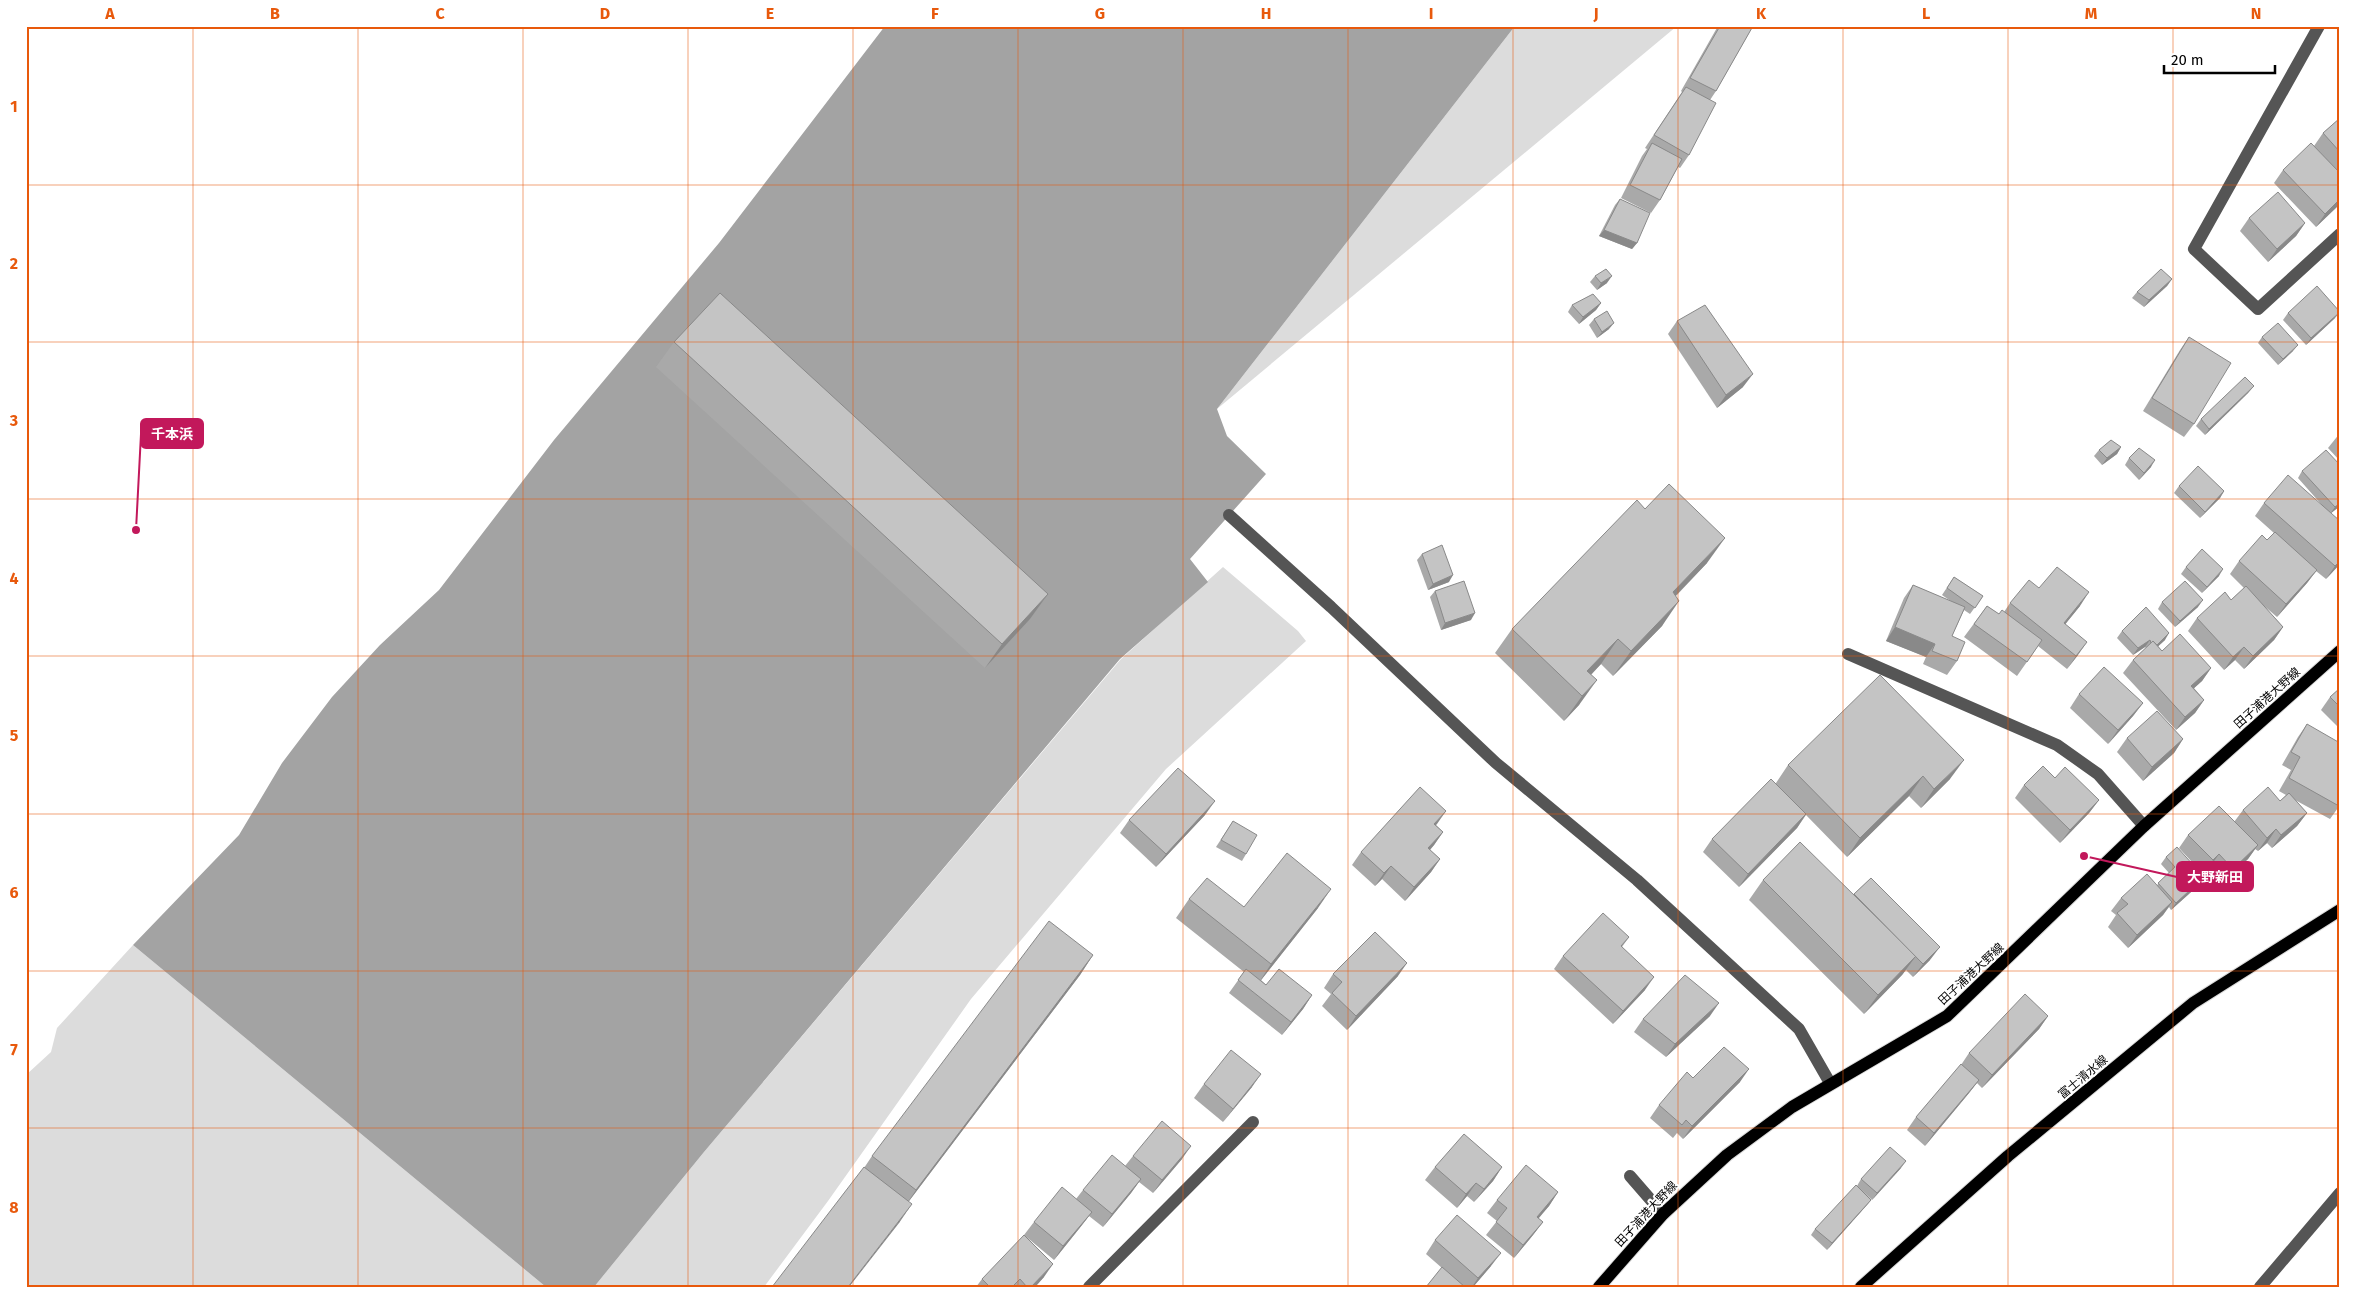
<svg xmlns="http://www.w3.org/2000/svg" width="2366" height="1313" font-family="'Fira Sans','Noto Sans JP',sans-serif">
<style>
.green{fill:#dcdcdc}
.water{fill:#a3a3a3}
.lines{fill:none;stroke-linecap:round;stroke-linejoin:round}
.major-casing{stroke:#dbdbdb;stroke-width:14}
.minor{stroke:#555;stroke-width:12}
.major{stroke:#000;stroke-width:12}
.wall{fill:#a9a9a9}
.shaded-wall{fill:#898989}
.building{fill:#c4c4c4;stroke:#898989}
.grid{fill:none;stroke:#e8590c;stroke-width:1;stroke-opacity:0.55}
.labels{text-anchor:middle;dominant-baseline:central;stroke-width:4;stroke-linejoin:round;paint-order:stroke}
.street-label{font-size:12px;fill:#000;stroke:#fff}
.leader{fill:none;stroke:#c2185b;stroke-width:2}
.callout-dot{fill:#c2185b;stroke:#fff;stroke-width:2}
.callout{fill:#c2185b;stroke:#c2185b;stroke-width:2}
.callout-label{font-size:14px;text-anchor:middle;font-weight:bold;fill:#fff}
.neatline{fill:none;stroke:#e8590c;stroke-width:2}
.grid-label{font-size:16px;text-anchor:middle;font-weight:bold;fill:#e8590c}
</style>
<rect width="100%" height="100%" fill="#fff"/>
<g class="green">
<polygon points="1515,26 1677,26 1217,409"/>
<polygon points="1223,567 1298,631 1306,641 1166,769 971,999 828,1201 764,1287 594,1287 704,1152 1121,659"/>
<polygon points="133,945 546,1287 26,1287 26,1075 51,1052 57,1028"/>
</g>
<polygon class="water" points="885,26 1515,26 1217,409 1227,436 1266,474 1190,559 1208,582 1120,659 704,1152 594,1287 546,1287 133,945 239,835 282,763 332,697 380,645 439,590 554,440 719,243"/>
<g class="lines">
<g class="major-casing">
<g id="major">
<polyline points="1599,1287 1663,1214 1727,1155 1792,1107 1947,1016 2144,826 2340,651"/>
<polyline points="1861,1287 2008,1156 2193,1003 2340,910"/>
</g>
</g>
<g class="minor">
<polyline points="2319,26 2194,249 2258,309 2340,234"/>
<polyline points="1229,515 1331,607 1496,763 1637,880 1799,1029 1830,1083"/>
<polyline points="1848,654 2057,745 2098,774 2144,826"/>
<polyline points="1630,1176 1663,1214"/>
<polyline points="1089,1287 1253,1122"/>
<polyline points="2260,1287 2340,1193"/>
</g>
<use href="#major" class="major"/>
</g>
<g class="wall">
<polygon points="1718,26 1753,26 1716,91 1710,100 1689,155 1680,168 1678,167 1660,200 1651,213 1621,198 1642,156 1647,149 1645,148 1682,92 1681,91"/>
<polygon points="2340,118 2340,204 2316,227 2274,183 2283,170 2314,146 2323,133"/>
<polygon points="1620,199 1637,243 1632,249 1599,236 1615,205"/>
<polygon points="2249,218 2305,223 2296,236 2268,262 2240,231"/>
<polygon points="1595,276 1607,283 1597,290 1590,282"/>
<polygon points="2172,279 2167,286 2144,307 2132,298 2137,292"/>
<polygon points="1601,303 1596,310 1579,324 1568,312 1572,305"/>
<polygon points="2288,313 2335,318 2306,345 2283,320"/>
<polygon points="1594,319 1609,329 1597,338 1589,325"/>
<polygon points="1677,321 1743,387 1717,408 1668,334"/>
<polygon points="2189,337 2194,424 2184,437 2143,411 2180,350"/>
<polygon points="2262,337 2293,351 2278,365 2258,343"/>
<polygon points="674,342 1048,594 1030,619 985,668 656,367"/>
<polygon points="2249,392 2205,435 2196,426 2201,419"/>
<polygon points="2340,433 2340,461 2328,448"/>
<polygon points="2121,447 2117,454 2102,465 2094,456 2099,450"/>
<polygon points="2129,458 2151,467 2139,480 2125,465"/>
<polygon points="2302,471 2340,506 2331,513 2340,564 2326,579 2316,571 2307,583 2277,617 2263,605 2283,627 2274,640 2244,669 2235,660 2224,670 2188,631 2197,618 2231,600 2244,588 2230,574 2239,561 2267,540 2274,533 2255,516 2264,503 2321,504 2298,478"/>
<polygon points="2179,486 2224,491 2220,498 2200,518 2174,493"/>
<polygon points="1645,509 1707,563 1676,596 1662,626 1613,676 1601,664 1591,675 1579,705 1564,721 1495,653 1512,629"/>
<polygon points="1422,554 1449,582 1428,590 1417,560"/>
<polygon points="2186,567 2219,576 2202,593 2181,574"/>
<polygon points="1954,577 1983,596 1970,614 1964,610 1952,636 1957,661 1947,675 1923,664 1926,657 1886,641 1904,598 1913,585 1952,602 1942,595"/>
<polygon points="2039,588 2080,606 2065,624 2078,655 2067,669 2038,646 2017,676 1964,637 1987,606 1999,614 2004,612 2010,603"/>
<polygon points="1435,591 1471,620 1441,630 1430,597"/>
<polygon points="2162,602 2198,607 2175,627 2158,609"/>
<polygon points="2122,631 2165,640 2158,646 2162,651 2211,668 2202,681 2194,688 2204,700 2195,713 2176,730 2123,673 2133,660 2146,648 2145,647 2133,655 2117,638"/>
<polygon points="2340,688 2340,729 2321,710 2330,697"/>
<polygon points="2079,694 2143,703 2133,716 2108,744 2070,708"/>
<polygon points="2307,724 2340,805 2330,819 2295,800 2307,813 2297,826 2272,848 2267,843 2258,851 2255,849 2248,859 2224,882 2210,867 2203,874 2179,848 2188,835 2234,822 2243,810 2280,801 2286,795 2279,791 2291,770 2282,765 2298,737"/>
<polygon points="2127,738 2183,739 2174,753 2143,781 2117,752"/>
<polygon points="1788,765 1950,779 1921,808 1909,796 1847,857 1806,815 1797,828 1739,887 1703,852 1712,839 1776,783"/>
<polygon points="2055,778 2099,800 2089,813 2060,843 2015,798 2024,785"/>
<polygon points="1205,815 1156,867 1120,833 1129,820"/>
<polygon points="1233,821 1246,854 1242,861 1216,847"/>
<polygon points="1436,825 1443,832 1434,845 1430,850 1440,859 1431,872 1405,901 1382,879 1375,886 1352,865 1361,852"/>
<polygon points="2166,857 2204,877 2200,884 2171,910 2169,907 2163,915 2128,948 2108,927 2116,915 2111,911 2121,898 2157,885 2169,873 2161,864"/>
<polygon points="1871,878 1930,960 1913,977 1906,970 1902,975 1864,1014 1749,900 1763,880 1854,894"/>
<polygon points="1189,899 1244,907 1318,908 1261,980 1266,985 1312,995 1303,1009 1282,1035 1229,993 1244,972 1176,918"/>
<polygon points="1629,937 1622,947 1645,990 1613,1024 1554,969 1563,956"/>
<polygon points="1093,955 1080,975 909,1201 899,1223 864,1168 872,1156"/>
<polygon points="1333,974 1398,976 1347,1030 1322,1006 1331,994 1324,988"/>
<polygon points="1710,1016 1666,1057 1634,1032 1643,1019"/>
<polygon points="2048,1016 2039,1029 1982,1088 1977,1083 1969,1093 1925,1146 1907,1130 1916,1117 1961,1065 1969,1053"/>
<polygon points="1693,1078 1740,1082 1683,1139 1677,1133 1673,1138 1650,1118 1659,1105"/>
<polygon points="1204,1084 1252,1087 1223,1122 1194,1098"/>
<polygon points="1133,1156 1182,1159 1153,1193 1139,1182 1131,1193 1103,1227 1089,1216 1082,1225 1054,1260 1024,1235 1034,1222 1076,1199 1083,1190 1125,1166"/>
<polygon points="1435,1167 1502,1167 1493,1181 1474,1202 1467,1196 1457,1208 1425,1180"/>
<polygon points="1901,1168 1872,1200 1857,1186 1861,1179"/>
<polygon points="1558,1192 1549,1206 1538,1218 1543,1222 1533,1235 1514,1258 1486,1235 1497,1221 1487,1213 1497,1200"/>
<polygon points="1871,1200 1866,1206 1827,1250 1811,1235 1815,1229"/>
<polygon points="1435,1240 1491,1266 1473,1287 1426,1287 1442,1268 1426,1254"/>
<polygon points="1044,1277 1035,1287 976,1287 982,1279"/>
</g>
<g class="shaded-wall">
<polygon points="2340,199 2340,204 2316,227 2325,214"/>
<polygon points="2305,223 2296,236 2268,262 2277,249"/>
<polygon points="1604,230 1637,243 1632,249 1599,236"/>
<polygon points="1612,276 1607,283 1597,290 1601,283"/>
<polygon points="2172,279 2167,286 2144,307 2149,300"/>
<polygon points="1601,303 1596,310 1579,324 1583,317"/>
<polygon points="2340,312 2335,318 2306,345 2311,338"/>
<polygon points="1614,323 1609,329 1597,338 1602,332"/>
<polygon points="2298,345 2293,351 2278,365 2283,359"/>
<polygon points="1753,374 1743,387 1717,408 1726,395"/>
<polygon points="2254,386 2249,392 2205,435 2209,429"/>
<polygon points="2121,447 2117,454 2102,465 2107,458"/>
<polygon points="2155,460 2151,467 2139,480 2144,473"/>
<polygon points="2224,491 2220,498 2200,518 2205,512"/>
<polygon points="2340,503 2340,506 2330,514 2335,507"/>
<polygon points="1725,538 1707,563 1656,616 1673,592"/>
<polygon points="2340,561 2340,564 2326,579 2335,566"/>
<polygon points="2223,569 2219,576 2202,593 2207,587"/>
<polygon points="2317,570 2307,583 2277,617 2286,604"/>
<polygon points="1453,575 1449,582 1428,590 1433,584"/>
<polygon points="2089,592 2080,606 2055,637 2064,623"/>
<polygon points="1048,594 1030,619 985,668 1002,644"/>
<polygon points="2203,600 2198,607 2175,627 2180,621"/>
<polygon points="1679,601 1662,626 1613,676 1631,651"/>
<polygon points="1475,613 1471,620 1441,630 1445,623"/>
<polygon points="1895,627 1935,644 1926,657 1886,641"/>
<polygon points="2283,627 2274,640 2244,669 2253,656"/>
<polygon points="2169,633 2165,640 2150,654 2154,647"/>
<polygon points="1618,639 1601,664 1576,690 1587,671"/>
<polygon points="2150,640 2145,647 2133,655 2138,648"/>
<polygon points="2087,642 2078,655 2067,669 2076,656"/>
<polygon points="2244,647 2235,660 2224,670 2233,657"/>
<polygon points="2211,668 2202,681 2182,699 2191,686"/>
<polygon points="1597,680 1579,705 1564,721 1582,696"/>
<polygon points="2204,700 2195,713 2176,730 2185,717"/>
<polygon points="2143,703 2133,716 2108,744 2118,730"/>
<polygon points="2183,739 2174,753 2143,781 2152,767"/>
<polygon points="1964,760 1950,779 1921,808 1934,789"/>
<polygon points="1923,776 1909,796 1847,857 1860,838"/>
<polygon points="2099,800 2089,813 2060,843 2070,830"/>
<polygon points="1215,801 1205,815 1156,867 1166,854"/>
<polygon points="1446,811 1437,824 1425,837 1434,824"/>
<polygon points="2307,813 2297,826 2272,848 2281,835"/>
<polygon points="1806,814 1797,828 1739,887 1748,874"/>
<polygon points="2276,829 2267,843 2258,851 2267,838"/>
<polygon points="1443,832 1434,845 1419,862 1428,848"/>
<polygon points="2258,845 2248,859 2224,882 2233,869"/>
<polygon points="2219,854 2210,867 2203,874 2213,860"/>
<polygon points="1440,859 1431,872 1405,901 1414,887"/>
<polygon points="1391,866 1382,879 1375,886 1384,873"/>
<polygon points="2204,877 2200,884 2171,910 2176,903"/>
<polygon points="1331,889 1318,908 1258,984 1271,964"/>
<polygon points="2172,902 2163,915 2128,948 2137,935"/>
<polygon points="1940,947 1930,960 1913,977 1923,964"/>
<polygon points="1093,955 1080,975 903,1209 916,1190"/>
<polygon points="1916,956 1902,975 1864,1014 1878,995"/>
<polygon points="1407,963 1398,976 1347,1030 1356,1016"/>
<polygon points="1654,977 1645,990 1613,1024 1623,1011"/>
<polygon points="1312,995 1303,1009 1282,1035 1291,1022"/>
<polygon points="1719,1003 1710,1016 1666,1057 1675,1044"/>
<polygon points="2048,1016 2039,1029 1982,1088 1992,1075"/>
<polygon points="1749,1069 1740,1082 1683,1139 1692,1126"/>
<polygon points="1261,1074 1252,1087 1223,1122 1233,1109"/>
<polygon points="1979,1080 1969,1093 1925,1146 1934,1133"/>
<polygon points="1191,1146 1182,1159 1153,1193 1162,1180"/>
<polygon points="1906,1161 1901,1168 1872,1200 1877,1193"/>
<polygon points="1502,1167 1493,1181 1474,1202 1484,1189"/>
<polygon points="1141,1179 1131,1193 1103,1227 1112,1214"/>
<polygon points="1476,1183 1467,1196 1457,1208 1466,1194"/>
<polygon points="1558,1192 1549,1206 1528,1231 1537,1217"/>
<polygon points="1871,1200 1866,1206 1827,1250 1832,1243"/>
<polygon points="912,1204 899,1223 849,1287 848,1287"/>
<polygon points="1092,1212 1082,1225 1054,1260 1063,1246"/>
<polygon points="1543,1222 1533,1235 1514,1258 1523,1245"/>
<polygon points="1501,1253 1491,1266 1473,1287 1472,1287 1478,1278"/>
<polygon points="1053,1264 1044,1277 1035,1287 1031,1287"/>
</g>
<g class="building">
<polygon points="1720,26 1753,26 1716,91 1690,78"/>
<polygon points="1686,87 1716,103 1689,155 1654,135"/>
<polygon points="2340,118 2340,152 2323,133"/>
<polygon points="1652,143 1682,159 1660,200 1630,185"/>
<polygon points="2311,143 2340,173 2340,199 2325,214 2283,170"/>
<polygon points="2278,192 2305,223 2277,249 2249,218"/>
<polygon points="1620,199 1650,213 1637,243 1604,230"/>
<polygon points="1606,269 1612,276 1601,283 1595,276"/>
<polygon points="2161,269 2172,279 2149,300 2137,292"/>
<polygon points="2317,286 2340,312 2311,338 2288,313"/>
<polygon points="720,293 1048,594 1002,644 674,342"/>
<polygon points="1593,294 1601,303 1583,317 1572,305"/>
<polygon points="1705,305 1753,374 1726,395 1677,321"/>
<polygon points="1607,311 1614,323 1602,332 1594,319"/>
<polygon points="2278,323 2298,345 2283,359 2262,337"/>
<polygon points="2189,337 2231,363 2194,424 2152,398"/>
<polygon points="2245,377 2254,386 2209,429 2201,419"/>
<polygon points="2111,440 2121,447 2107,458 2099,450"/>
<polygon points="2139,448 2155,460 2144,473 2129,458"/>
<polygon points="2326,450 2340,465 2340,503 2335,507 2302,471"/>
<polygon points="2198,466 2224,491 2205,512 2179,486"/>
<polygon points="2288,475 2340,521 2340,561 2335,566 2264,503"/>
<polygon points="1669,484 1725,538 1673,592 1679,601 1631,651 1618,639 1587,671 1597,680 1582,696 1512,629 1637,500 1645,509"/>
<polygon points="2275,532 2317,570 2286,604 2239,561 2262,535 2267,540"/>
<polygon points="1442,545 1453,575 1433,584 1422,554"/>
<polygon points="2202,549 2223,569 2207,587 2186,567"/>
<polygon points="2057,567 2089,592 2064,623 2087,642 2076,656 2010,603 2029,580 2039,588"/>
<polygon points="1954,577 1983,596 1975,608 1947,588"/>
<polygon points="1464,581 1475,613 1445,623 1435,591"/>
<polygon points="2185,581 2203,600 2180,621 2162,602"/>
<polygon points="1913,585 1965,607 1952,636 1965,642 1957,661 1932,651 1935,644 1895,627"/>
<polygon points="2246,586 2283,627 2253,656 2244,647 2233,657 2197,618 2225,592 2231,600"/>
<polygon points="1987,606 1999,614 2002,610 2042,640 2027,662 1974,624"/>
<polygon points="2146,607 2169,633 2157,645 2153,641 2151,643 2150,640 2138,648 2122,631"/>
<polygon points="2180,634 2211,668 2191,686 2204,700 2185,717 2133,660 2153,641 2162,651"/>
<polygon points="2104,667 2143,703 2118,730 2079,694"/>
<polygon points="1880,675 1964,760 1934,789 1923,776 1860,838 1788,765"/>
<polygon points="2340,688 2340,707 2330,697"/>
<polygon points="2157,711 2183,739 2152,767 2127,738"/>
<polygon points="2307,724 2340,743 2339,806 2289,778 2300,757 2291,752"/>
<polygon points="2043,766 2055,778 2065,767 2099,800 2070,830 2024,785"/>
<polygon points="1178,768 1215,801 1166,854 1129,820"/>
<polygon points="1771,779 1806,814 1748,874 1712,839"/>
<polygon points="1420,787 1446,811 1434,824 1443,832 1428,848 1440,859 1414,887 1391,866 1384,873 1361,852"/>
<polygon points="2268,787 2280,801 2289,793 2307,813 2281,835 2276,829 2267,838 2243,810"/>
<polygon points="2219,806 2258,845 2233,869 2219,854 2213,860 2188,835"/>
<polygon points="1233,821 1257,835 1246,854 1221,840"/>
<polygon points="1800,842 1916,956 1878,995 1763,880"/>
<polygon points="2177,847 2204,877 2176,903 2158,883 2175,867 2166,857"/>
<polygon points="1287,853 1331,889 1271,964 1189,899 1207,878 1244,907"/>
<polygon points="2147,874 2172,902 2137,935 2117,913 2128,904 2121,898"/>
<polygon points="1871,878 1940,947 1923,964 1854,894"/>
<polygon points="1603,913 1629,937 1621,946 1654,977 1623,1011 1563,956"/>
<polygon points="1049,921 1093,955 916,1190 872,1156"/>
<polygon points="1375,932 1407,963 1356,1016 1332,993 1342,982 1333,974"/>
<polygon points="1246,969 1266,985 1279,969 1312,995 1291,1022 1238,980"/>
<polygon points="1685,975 1719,1003 1675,1044 1643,1019"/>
<polygon points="2025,994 2048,1016 1992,1075 1969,1053"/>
<polygon points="1724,1047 1749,1069 1692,1126 1686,1120 1682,1125 1659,1105 1687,1072 1693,1078"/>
<polygon points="1231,1050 1261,1074 1233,1109 1204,1084"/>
<polygon points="1961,1064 1979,1080 1934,1133 1916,1117"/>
<polygon points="1162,1121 1191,1146 1162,1180 1133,1156"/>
<polygon points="1464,1134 1502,1167 1484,1189 1476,1183 1466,1194 1435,1167"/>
<polygon points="1890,1147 1906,1161 1877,1193 1861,1179"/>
<polygon points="1112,1155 1141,1179 1112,1214 1083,1190"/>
<polygon points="1526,1165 1558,1192 1537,1217 1543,1222 1523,1245 1496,1222 1507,1208 1497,1200"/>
<polygon points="864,1167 912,1204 848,1287 772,1287"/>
<polygon points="1856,1185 1871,1200 1832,1243 1815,1229"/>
<polygon points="1062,1187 1092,1212 1063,1246 1034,1222"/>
<polygon points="1457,1215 1501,1253 1478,1278 1435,1240"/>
<polygon points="1024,1235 1053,1264 1031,1287 1027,1287 1020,1279 1012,1287 990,1287 982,1279"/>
<polygon points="1442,1267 1465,1287 1426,1287"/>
</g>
<path class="grid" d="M193,26v1261M358,26v1261M523,26v1261M688,26v1261M853,26v1261M1018,26v1261M1183,26v1261M1348,26v1261M1513,26v1261M1678,26v1261M1843,26v1261M2008,26v1261M2173,26v1261M26,185h2314M26,342h2314M26,499h2314M26,656h2314M26,814h2314M26,971h2314M26,1128h2314"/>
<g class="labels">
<g class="street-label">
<text transform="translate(2267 698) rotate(-42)">田子浦港大野線</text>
<text transform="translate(1971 974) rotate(-43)">田子浦港大野線</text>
<text transform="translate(2083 1077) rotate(-40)">富士清水線</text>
<text transform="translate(1646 1214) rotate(-47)">田子浦港大野線</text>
</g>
</g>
<path class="leader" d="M136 530L141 434M2084 856L2177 877"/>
<g class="callout-dot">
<circle cx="136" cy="530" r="5"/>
<circle cx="2084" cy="856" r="5"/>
</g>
<g class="callout">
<rect x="141" y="419" width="62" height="29" rx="5"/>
<rect x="2177" y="862" width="76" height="29" rx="5"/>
</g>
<g class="callout-label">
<text x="172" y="439">千本浜</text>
<text x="2215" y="882">大野新田</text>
</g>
<rect width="2366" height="1313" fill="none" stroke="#ffffff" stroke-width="55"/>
<path d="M2164 65v8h111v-8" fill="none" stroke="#000000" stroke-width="2.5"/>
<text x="2171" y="65" font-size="15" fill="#000000" stroke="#ffffff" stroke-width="4" paint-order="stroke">20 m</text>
<rect x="28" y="28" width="2310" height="1258" class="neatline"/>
<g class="grid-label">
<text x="110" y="19">A</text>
<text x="275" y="19">B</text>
<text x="440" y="19">C</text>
<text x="605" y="19">D</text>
<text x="770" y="19">E</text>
<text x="935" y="19">F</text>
<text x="1100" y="19">G</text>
<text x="1266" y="19">H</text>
<text x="1431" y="19">I</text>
<text x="1596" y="19">J</text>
<text x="1761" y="19">K</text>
<text x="1926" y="19">L</text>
<text x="2091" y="19">M</text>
<text x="2256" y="19">N</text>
<text x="14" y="112">1</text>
<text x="14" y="269">2</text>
<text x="14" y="426">3</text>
<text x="14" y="584">4</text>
<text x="14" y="741">5</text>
<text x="14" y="898">6</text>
<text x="14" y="1055">7</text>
<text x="14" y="1213">8</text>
</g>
</svg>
